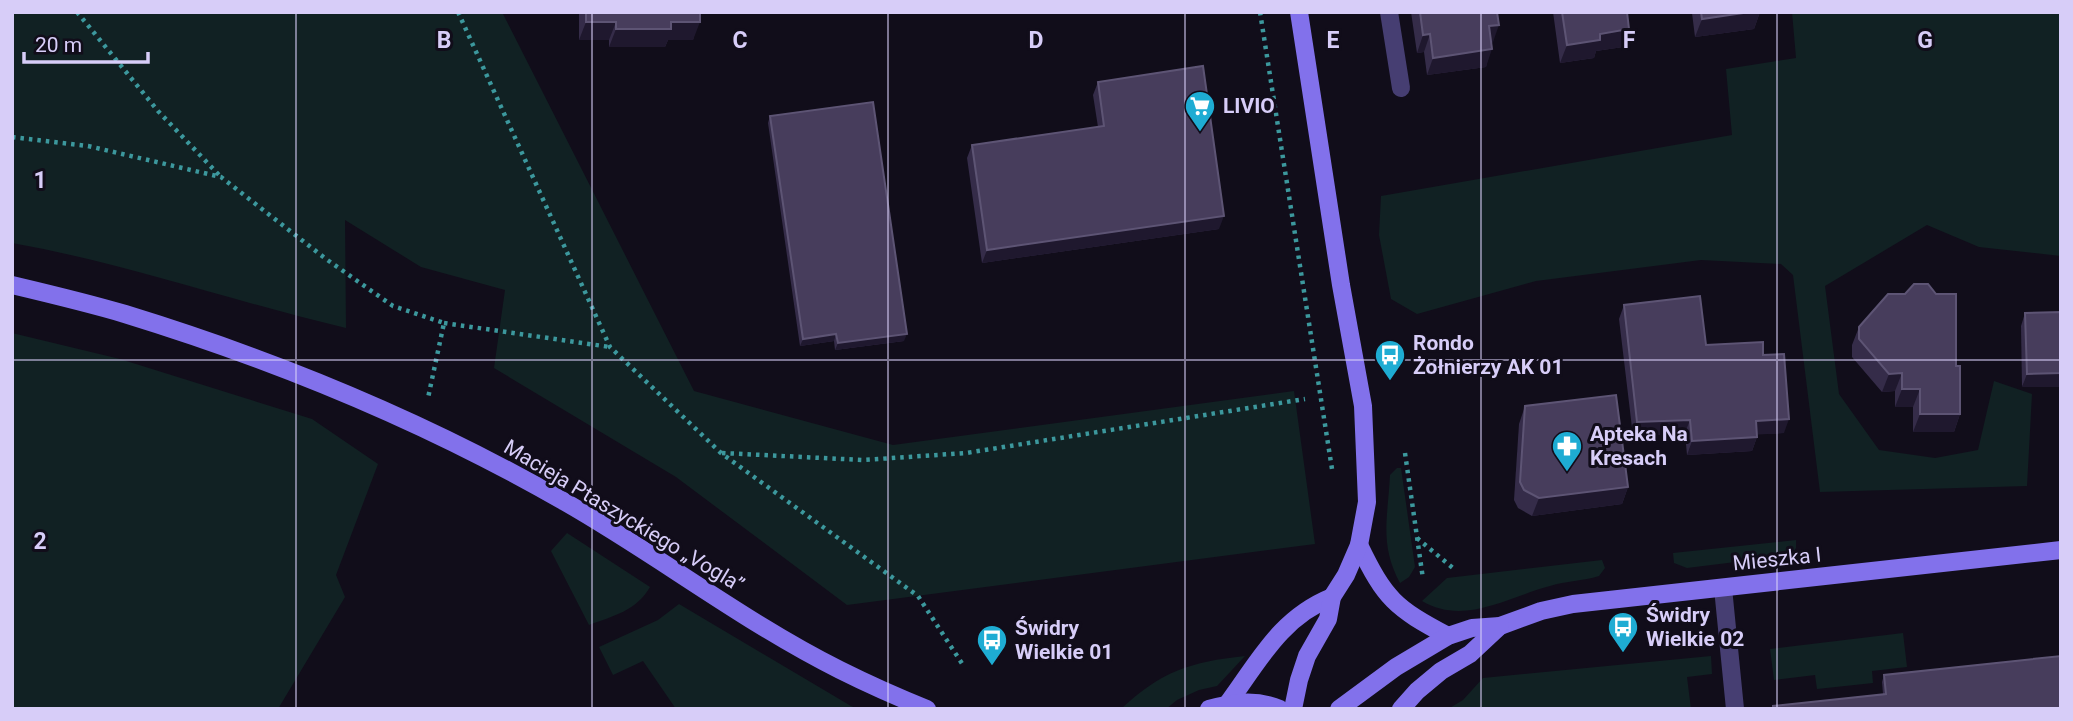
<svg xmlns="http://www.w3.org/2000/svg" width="2073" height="721" font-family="Roboto,sans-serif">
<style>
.green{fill:#112123}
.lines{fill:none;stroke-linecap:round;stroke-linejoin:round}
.path{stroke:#3c989d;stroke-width:4.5;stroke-dasharray:3.5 5;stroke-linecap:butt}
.lane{stroke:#463e72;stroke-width:18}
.secondary{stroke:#8271eb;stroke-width:18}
.wall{fill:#352c49}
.shaded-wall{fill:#1f182e}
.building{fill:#473d5c;stroke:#5d5474;stroke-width:2}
.grid{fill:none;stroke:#d7cdf8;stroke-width:2;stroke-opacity:0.55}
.labels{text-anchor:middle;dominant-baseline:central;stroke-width:6;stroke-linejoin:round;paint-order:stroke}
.poi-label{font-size:21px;font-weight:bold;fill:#d7cdf8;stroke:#110d1a;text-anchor:start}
.street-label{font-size:21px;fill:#d7cdf8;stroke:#110d1a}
.grid-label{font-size:23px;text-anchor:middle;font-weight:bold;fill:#d7cdf8;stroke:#110d1a;stroke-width:6;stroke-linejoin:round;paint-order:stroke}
</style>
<rect width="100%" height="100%" fill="#110d1a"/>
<g class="green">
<path d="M12,12h490l192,379 199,54 401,-54 21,153 -468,61 -171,-128 -182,-109 11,-78 -84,-23 -76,-47 1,108c-111,-26 -221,-65 -334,-85z"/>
<polygon points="1792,12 2061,12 2061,256 1979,247 1927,225 1825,286 1839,394 1879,450 1935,458 1978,450 1994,381 2032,394 2027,486 1820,492 1793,275 1781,264 1701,260 1536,281 1417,314 1391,299 1379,235 1381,196 1732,135 1726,69 1796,58"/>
<polygon points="12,333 120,359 312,419 378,464 336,575 345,597 278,709 12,709"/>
<path d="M1397,468h4l14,99 -6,10 -9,6c-21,-39 -12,-66 -10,-108z"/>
<path d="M567,533l83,54c-14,24 -37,29 -61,38l-38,-74z"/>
<polygon points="1796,540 1796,548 1791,555 1687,568 1674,563 1673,553"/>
<path d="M1602,560l3,8 -6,8c-16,5 -33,5 -49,10 -42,11 -86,40 -128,15l25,-23z"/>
<polygon points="679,604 851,706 858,709 676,709 643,661 613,675 599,647 658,620"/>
<polygon points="1903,633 1907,667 1872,671 1873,683 1817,689 1815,675 1774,680 1770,649"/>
<path d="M1245,656l-28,30 -18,4 -22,10 -11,9h-45c41,-38 69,-47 124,-53z"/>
<polygon points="1711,656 1712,674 1687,677 1691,709 1448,709 1463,700 1483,678"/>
</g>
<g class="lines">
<g class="path">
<polyline points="77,12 158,111 219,175"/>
<polyline points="458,12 610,347 721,453 918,596 963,665"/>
<polyline points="1260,12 1332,469"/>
<polyline points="12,137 88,146 221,177 326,259 393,306 444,323 428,398"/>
<polyline points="444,323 610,347"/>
<polyline points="722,453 863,460 966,453 1305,399"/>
<polyline points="1405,453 1423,579"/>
<polyline points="1417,538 1454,569"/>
</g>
<g class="lane">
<polyline points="1389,12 1401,88"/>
<polyline points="1723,588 1735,709"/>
</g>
<g class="secondary">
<path d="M12,285c38,9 76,18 113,29 153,47 301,108 440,188 93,53 179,120 275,168 28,14 57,27 87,39"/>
<path d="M1359,545c26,54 36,63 89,91"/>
<path d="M1228,703c31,-42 52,-85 104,-106"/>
<path d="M1209,709c24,-7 47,-10 71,0"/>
<polyline points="1293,709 1299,680 1307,656 1328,619 1332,597 1346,575 1359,545 1367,502 1363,406 1341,285 1299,12"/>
<polyline points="1339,709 1396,667 1448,636 1472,628 1500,626 1541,611 1573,604 2061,550"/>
<polyline points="1401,709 1417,691 1441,671 1470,654 1500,626"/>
</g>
</g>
<g class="wall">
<polygon points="579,12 700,12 693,40 668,40 665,47 609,47 609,40 579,40"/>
<polygon points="1411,12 1497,12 1493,42 1491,43 1486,67 1427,75 1424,52 1417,53"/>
<polygon points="1553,12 1627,12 1629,29 1623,47 1596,51 1594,58 1560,63"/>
<polygon points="1685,12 1760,12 1754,29 1695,37 1692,13 1685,14"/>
<polygon points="1098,82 1219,229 982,263 967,158 972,145 1098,127 1093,95"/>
<polygon points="770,116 904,341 835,350 834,341 800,346 768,123"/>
<polygon points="1624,305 1706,345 1763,355 1784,433 1756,434 1757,437 1752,451 1687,455 1685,433 1633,436 1619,319"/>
<polygon points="2061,312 2022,387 2021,326 2025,313"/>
<polygon points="1859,327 1956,366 1960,414 1954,432 1913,432 1913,407 1895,407 1895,391 1882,392 1852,357 1852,345"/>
<polygon points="1525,406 1628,487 1622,504 1532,516 1518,508 1514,500 1519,424"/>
<polygon points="1884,675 2061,709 1772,709 1773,706 1883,694 1882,682"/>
</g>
<g class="shaded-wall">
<polygon points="1750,12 1760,12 1754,29 1695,37 1702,19"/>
<polygon points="586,22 616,22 609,40 579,40"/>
<polygon points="671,22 700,22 693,40 668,40 665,47 609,47 616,29"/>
<polygon points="1499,25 1493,42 1482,44 1489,26"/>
<polygon points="1629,29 1623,47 1596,51 1594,58 1560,63 1567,45 1600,34"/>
<polygon points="1430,34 1424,52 1417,53 1423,35"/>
<polygon points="1492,49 1486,67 1427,75 1433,58"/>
<polygon points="1224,216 1219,229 982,263 987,250"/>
<polygon points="836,334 834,341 800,346 803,339"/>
<polygon points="907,334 904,341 835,350 838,343"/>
<polygon points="1902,373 1895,391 1882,392 1889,374"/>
<polygon points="2061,373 2061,387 2022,387 2027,374"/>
<polygon points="1902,389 1920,389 1913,407 1895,407"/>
<polygon points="1920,414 1960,414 1954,432 1913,432"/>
<polygon points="1789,419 1784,433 1751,435 1756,421"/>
<polygon points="1690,420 1685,433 1633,436 1637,422"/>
<polygon points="1757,437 1752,451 1687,455 1692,441"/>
<polygon points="1628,487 1622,504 1532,516 1539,498"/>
</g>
<g class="building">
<polygon points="586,12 700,12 700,22 671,22 671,29 616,29 616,22 586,22"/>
<polygon points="1420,12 1497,12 1499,25 1489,26 1492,49 1433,58 1430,34 1423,35"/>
<polygon points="1562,12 1627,12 1629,29 1600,34 1600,40 1567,45"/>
<polygon points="1701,12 1750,12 1702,19"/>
<polygon points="1203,66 1224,216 987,250 972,145 1104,126 1098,82"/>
<polygon points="873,102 907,334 838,343 836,334 803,339 770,116"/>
<polygon points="1914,284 1928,284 1936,294 1956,294 1956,366 1960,366 1960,414 1920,414 1920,389 1902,389 1902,373 1889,374 1859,339 1859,327 1888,294 1905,294"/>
<polygon points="1700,296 1706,345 1763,342 1763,355 1784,354 1789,419 1756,421 1757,437 1692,441 1690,420 1637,422 1624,305"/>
<polygon points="2061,312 2061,373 2027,374 2025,313"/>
<polygon points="1616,395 1628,487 1539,498 1524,490 1520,482 1525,406"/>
<polygon points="2061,656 2061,709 1773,709 1773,706 1886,694 1884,675"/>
</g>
<path class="grid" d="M296,12v697M592,12v697M888,12v697M1185,12v697M1481,12v697M1777,12v697M12,360h2049"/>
<defs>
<g id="supermarket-pin" transform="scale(1.575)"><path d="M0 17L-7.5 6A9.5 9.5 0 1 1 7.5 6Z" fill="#1eacd3" stroke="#110d1a"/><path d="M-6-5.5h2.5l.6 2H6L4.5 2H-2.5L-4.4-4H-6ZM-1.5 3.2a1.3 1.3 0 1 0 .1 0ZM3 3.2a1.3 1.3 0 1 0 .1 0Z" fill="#fff"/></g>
<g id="bus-pin" transform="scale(1.575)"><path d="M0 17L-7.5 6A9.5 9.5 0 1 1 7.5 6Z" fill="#1eacd3" stroke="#110d1a"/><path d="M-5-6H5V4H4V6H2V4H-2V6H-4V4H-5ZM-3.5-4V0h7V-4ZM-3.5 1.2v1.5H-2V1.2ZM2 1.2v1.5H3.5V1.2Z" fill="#fff"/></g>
<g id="pharmacy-pin" transform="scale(1.575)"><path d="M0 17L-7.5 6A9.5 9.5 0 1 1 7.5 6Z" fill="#1eacd3" stroke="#110d1a"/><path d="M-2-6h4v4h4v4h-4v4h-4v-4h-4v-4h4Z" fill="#fff"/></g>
</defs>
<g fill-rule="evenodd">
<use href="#supermarket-pin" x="1200" y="106"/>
<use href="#bus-pin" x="1390" y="355"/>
<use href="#pharmacy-pin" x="1567" y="446"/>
<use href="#bus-pin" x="1623" y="627"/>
<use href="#bus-pin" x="992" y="640"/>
</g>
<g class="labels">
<g class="poi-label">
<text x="1223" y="106">LIVIO</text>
<text x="1413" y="343">Rondo<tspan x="1413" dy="24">Żołnierzy AK 01</tspan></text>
<text x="1590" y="434">Apteka Na<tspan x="1590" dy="24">Kresach</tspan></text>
<text x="1646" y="615">Świdry<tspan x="1646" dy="24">Wielkie 02</tspan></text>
<text x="1015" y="628">Świdry<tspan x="1015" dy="24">Wielkie 01</tspan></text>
</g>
<g class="street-label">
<text transform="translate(624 516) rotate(31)">Macieja Ptaszyckiego „Vogla”</text>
<text transform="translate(1777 559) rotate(-6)">Mieszka I</text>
</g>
</g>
<g class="grid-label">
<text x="444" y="48">B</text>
<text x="740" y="48">C</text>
<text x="1036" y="48">D</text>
<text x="1333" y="48">E</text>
<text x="1629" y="48">F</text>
<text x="1925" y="48">G</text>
<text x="40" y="188">1</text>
<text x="40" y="549">2</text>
</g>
<rect width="2073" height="721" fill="none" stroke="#d7cdf8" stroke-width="28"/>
<path d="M24 52v10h124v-10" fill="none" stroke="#d7cdf8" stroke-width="3.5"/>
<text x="35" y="52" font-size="21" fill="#d7cdf8" stroke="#110d1a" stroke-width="5" paint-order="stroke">20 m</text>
</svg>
